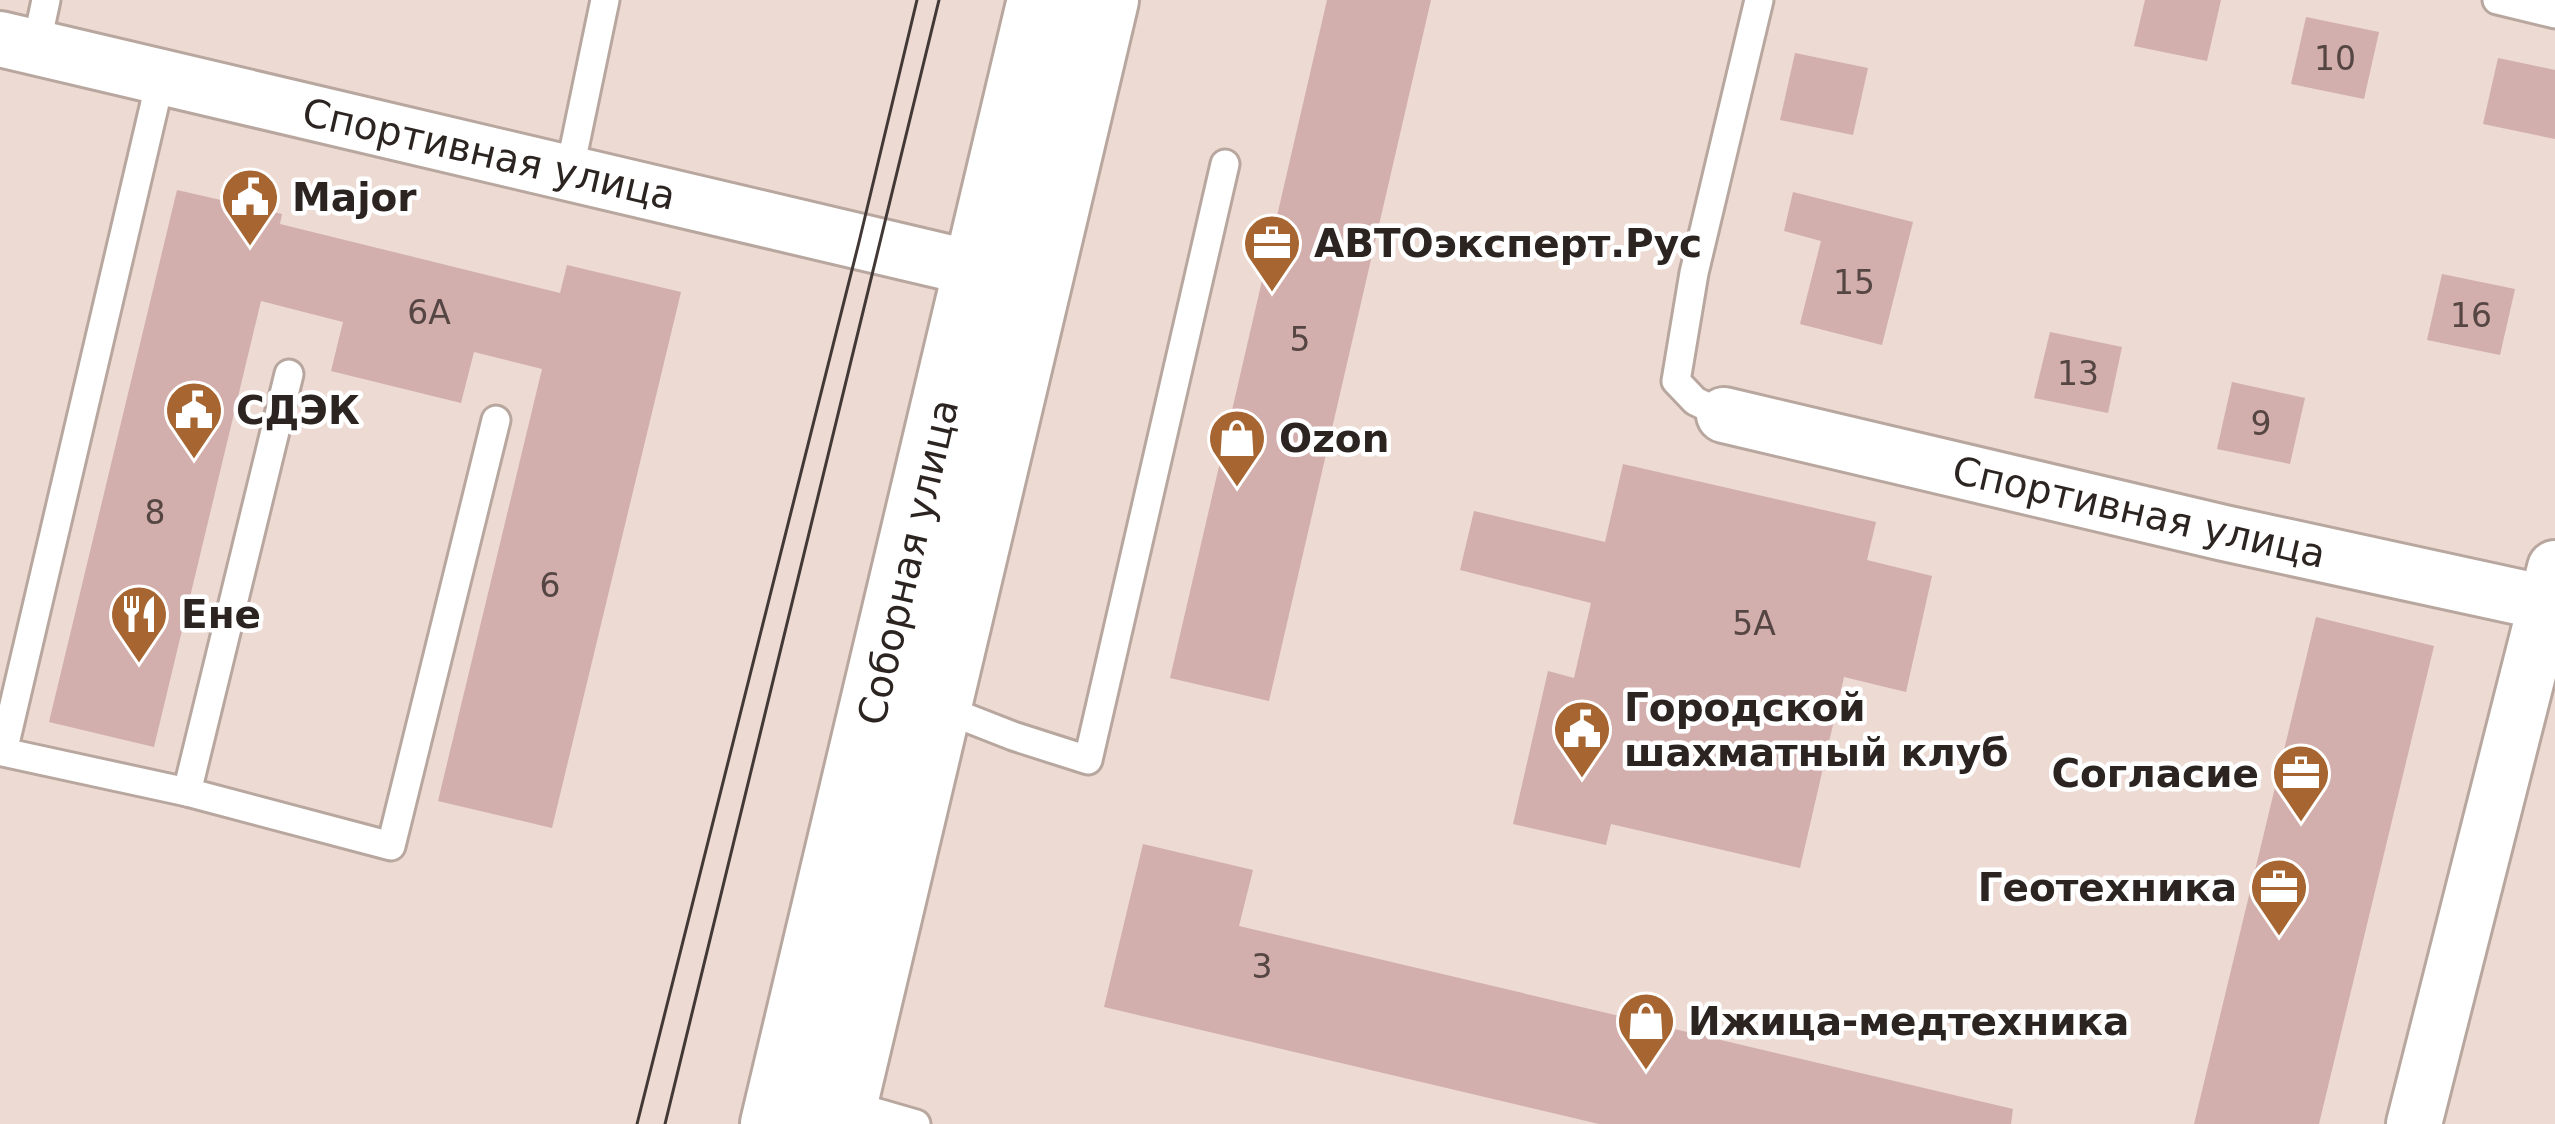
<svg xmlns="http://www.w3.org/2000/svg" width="2555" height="1124" font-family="'DejaVu Sans',sans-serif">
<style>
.building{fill:#d2aeac}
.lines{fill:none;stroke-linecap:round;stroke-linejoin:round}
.service-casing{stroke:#b8a79f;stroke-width:33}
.minor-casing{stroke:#b8a79f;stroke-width:60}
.secondary-casing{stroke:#b8a79f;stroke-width:72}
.service{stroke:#fff;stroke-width:27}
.minor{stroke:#fff;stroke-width:54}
.secondary{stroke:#fff;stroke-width:66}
.tram{stroke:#423936;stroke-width:3}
.labels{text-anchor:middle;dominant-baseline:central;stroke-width:9;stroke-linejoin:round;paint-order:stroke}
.number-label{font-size:33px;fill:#554644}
.street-label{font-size:39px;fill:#2b2421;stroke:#fff}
.poi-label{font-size:39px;font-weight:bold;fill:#2b2421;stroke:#fff;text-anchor:start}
</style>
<rect width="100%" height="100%" fill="#eddad2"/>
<g class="building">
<polygon points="1327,0 1431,0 1269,701 1170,678"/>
<polygon points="2145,0 2221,0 2207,61 2134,46"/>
<polygon points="2306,17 2379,32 2364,99 2291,84"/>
<polygon points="1795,53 1868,68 1853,135 1780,120"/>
<polygon points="2498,58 2555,70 2555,139 2483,124"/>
<polygon points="177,190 282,214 280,224 560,293 567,265 681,292 552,828 438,801 542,369 474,352 461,403 331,371 343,322 261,301 154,747 49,722"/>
<polygon points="1793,192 1913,222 1882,345 1800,324 1821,241 1784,231"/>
<polygon points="2442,274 2515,289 2500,355 2427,340"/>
<polygon points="2050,332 2122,347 2108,413 2034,398"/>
<polygon points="2232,382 2305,398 2290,464 2217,449"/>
<polygon points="1623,464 1876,522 1867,560 1932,576 1906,692 1844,677 1800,868 1611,824 1606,845 1513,824 1548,671 1574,678 1591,603 1460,570 1474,511 1605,542"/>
<polygon points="2316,617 2434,646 2319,1124 2194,1124"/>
<polygon points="1143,844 1253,870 1239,926 2013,1109 2011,1124 1599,1124 1104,1007"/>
</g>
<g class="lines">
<g class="service-casing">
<g id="service">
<polyline points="2497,0 2555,14"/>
<polyline points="36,47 46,0"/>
<polyline points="161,77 3,752 187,792 289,374"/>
<polyline points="569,173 605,0"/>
<polyline points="1724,415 1695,401 1676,381 1694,273 1759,0"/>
<polyline points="939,707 1013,736 1088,760 1225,164"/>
<polyline points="187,792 391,846 496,420"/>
<polyline points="840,1102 916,1124"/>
</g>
</g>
<g class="minor-casing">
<g id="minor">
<polyline points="0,39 1014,278"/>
<polyline points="1724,415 2224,533 2555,605"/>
<polyline points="2414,1124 2555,568"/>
</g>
</g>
<g class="secondary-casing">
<g id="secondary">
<polyline points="774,1124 1041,0"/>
<polyline points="839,1124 1105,0"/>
</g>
</g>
<use href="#service" class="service"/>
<use href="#minor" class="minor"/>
<use href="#secondary" class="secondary"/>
<g class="tram">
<polyline points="637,1124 859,242 917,0"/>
<polyline points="665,1124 939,0"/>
</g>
</g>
<defs>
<g id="civic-pin" transform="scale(3)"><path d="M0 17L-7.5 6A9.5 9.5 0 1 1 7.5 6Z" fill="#a66531" stroke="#fff"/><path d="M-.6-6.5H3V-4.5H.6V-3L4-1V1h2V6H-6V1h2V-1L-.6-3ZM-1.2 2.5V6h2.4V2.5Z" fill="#fff"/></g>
<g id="office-pin" transform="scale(3)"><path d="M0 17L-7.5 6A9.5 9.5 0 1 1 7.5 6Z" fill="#a66531" stroke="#fff"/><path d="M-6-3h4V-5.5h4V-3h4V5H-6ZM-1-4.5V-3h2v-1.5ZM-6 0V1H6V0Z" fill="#fff"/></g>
<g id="shop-pin" transform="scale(3)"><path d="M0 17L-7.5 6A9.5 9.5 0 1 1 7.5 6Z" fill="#a66531" stroke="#fff"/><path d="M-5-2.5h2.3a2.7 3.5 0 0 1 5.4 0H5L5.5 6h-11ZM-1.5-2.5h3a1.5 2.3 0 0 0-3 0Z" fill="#fff"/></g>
<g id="restaurant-pin" transform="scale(3)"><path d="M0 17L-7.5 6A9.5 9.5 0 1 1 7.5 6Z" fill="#a66531" stroke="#fff"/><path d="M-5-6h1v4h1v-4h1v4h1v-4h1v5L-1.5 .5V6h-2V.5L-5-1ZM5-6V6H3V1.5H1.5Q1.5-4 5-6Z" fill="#fff"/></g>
</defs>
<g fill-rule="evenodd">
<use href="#civic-pin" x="250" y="197"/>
<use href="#office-pin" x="1272" y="243"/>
<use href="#civic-pin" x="194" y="410"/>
<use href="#shop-pin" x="1237" y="438"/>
<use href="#restaurant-pin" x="139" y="614"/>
<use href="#civic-pin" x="1582" y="729"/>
<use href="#office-pin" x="2301" y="773"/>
<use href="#office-pin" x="2279" y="887"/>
<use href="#shop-pin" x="1646" y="1021"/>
</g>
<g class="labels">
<g class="number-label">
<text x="2335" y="58">10</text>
<text x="1854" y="282">15</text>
<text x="429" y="312">6А</text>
<text x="2471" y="315">16</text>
<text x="1300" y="339">5</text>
<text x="2078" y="373">13</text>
<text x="2261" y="423">9</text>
<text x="155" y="512">8</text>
<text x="550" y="585">6</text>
<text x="1754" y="623">5А</text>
<text x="1262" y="966">3</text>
</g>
<g class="street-label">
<text transform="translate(489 154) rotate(13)">Спортивная улица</text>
<text transform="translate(2139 512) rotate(13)">Спортивная улица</text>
<text transform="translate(908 562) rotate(-77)">Соборная улица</text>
</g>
<g class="poi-label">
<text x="292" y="197">Major</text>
<text x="1314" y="243">АВТОэксперт.Рус</text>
<text x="236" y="410">СДЭК</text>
<text x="1279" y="438">Ozon</text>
<text x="181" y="614">Ене</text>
<text x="1624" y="707">Городской<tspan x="1624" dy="45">шахматный клуб</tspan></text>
<text x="2259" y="773" text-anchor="end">Согласие</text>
<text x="2237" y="887" text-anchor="end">Геотехника</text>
<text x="1688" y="1021">Ижица-медтехника</text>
</g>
</g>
</svg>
